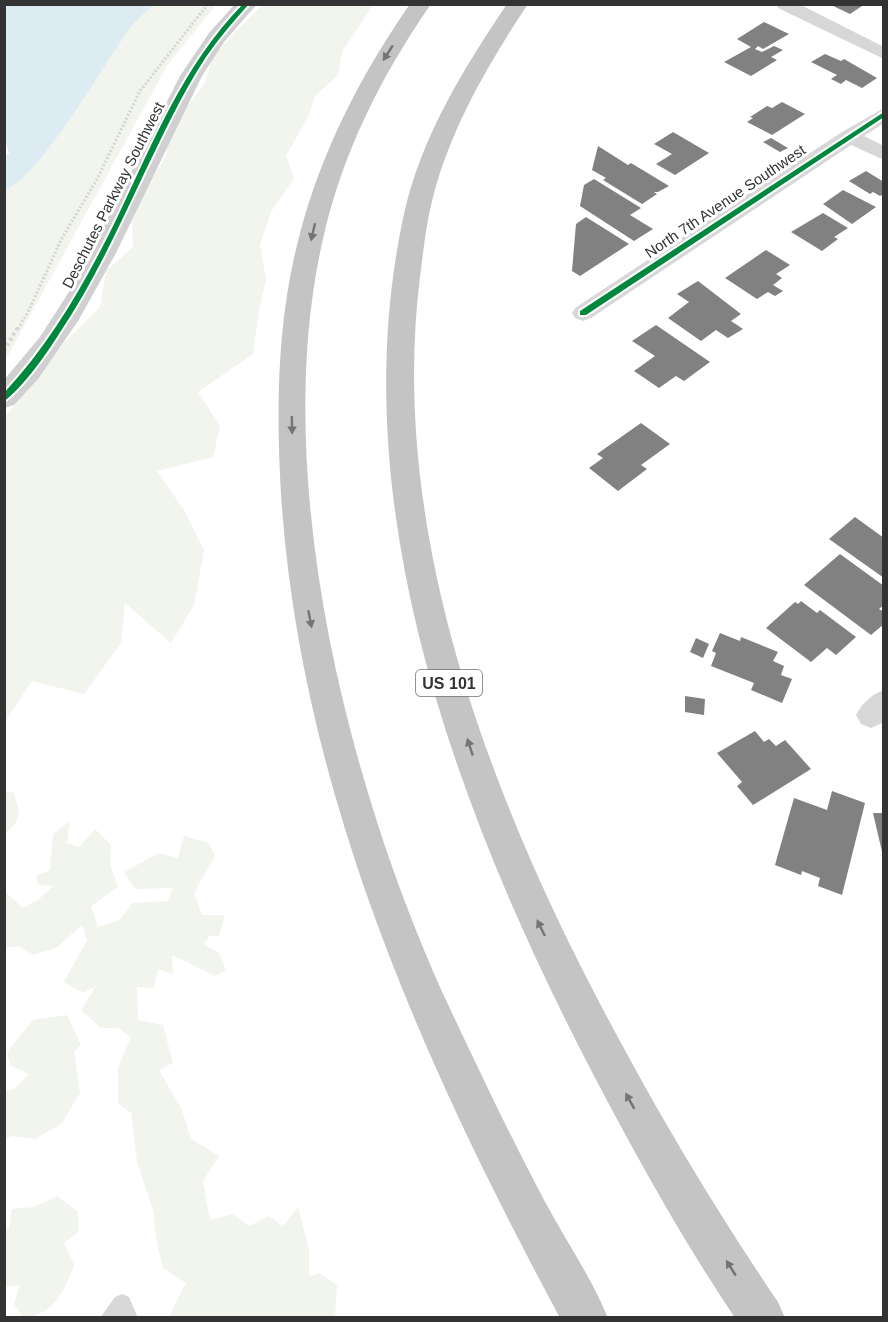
<svg xmlns="http://www.w3.org/2000/svg" width="888" height="1322" font-family="Helvetica,sans-serif">
<style>
.green{fill:#f1f5ed}
.water{fill:#ddebf3}
.building{fill:#818181}
.lines{fill:none;stroke-linecap:round;stroke-linejoin:round}
.path-far1{stroke:#d6d6d6;stroke-width:3;stroke-dasharray:2 2;stroke-linecap:butt}
.path{stroke:#d6d6d6;stroke-width:4;stroke-dasharray:3 3;stroke-linecap:butt}
.lane{fill:#d7d7d7;fill-rule:evenodd}
.street{fill:#d7d7d7;fill-rule:evenodd}
.secondary{fill:#d0d0d0;fill-rule:evenodd}
.highway{fill:#c4c4c4;fill-rule:evenodd}
.cycleway-casing{stroke:#fff;stroke-width:4}
.cycleway{fill:#00873e;fill-rule:evenodd}
.oneway{fill:#747474}
.labels{text-anchor:middle;dominant-baseline:central;stroke-width:6;stroke-linejoin:round;paint-order:stroke}
.far-street-label{font-size:15px;fill:#333;stroke:#fff}
.shield{fill:#fff;stroke:#707070;stroke-width:1.5}
.shield-label{font-size:16px;font-weight:bold;fill:#333}
</style>
<rect width="100%" height="100%" fill="#fff"/>
<g class="green">
<path d="M154,5h62l-48,59 -163,297v-171c36,-14 97,-123 123,-159 7,-10 17,-18 26,-26z"/>
<polygon points="262,5 373,5 342,52 338,75 315,96 309,115 286,156 294,178 271,212 260,245 266,279 259,311 253,354 198,392 220,426 213,457 157,471 184,510 204,550 194,605 171,643 125,603 121,643 84,694 32,681 5,722 5,417 63,344 100,307 106,271 133,247 132,222 144,191 166,156 170,130 205,83 213,55"/>
<path d="M5,792h8c9,22 8,26 -8,43z"/>
<polygon points="70,821 67,843 79,847 95,829 111,845 110,864 118,887 91,906 98,927 120,920 132,903 168,901 173,888 135,889 124,872 159,853 178,858 184,836 209,843 215,856 194,893 202,915 225,915 219,936 209,936 204,944 219,953 226,970 215,976 172,955 173,974 158,969 154,988 137,987 138,1020 163,1025 173,1063 159,1070 182,1110 191,1139 219,1156 203,1181 210,1220 233,1214 249,1226 269,1216 283,1226 298,1207 309,1249 309,1277 319,1273 337,1285 335,1317 173,1318 170,1315 186,1283 163,1268 157,1244 153,1210 137,1162 131,1113 118,1103 118,1068 131,1037 118,1028 101,1028 81,1010 96,986 83,993 64,982 87,940 82,925 56,948 33,955 18,946 5,948 5,892 23,908 39,899 53,886 38,885 36,876 50,870 53,834"/>
<polygon points="67,1015 81,1045 74,1051 80,1093 62,1123 35,1139 12,1136 5,1139 5,1090 14,1089 29,1074 10,1065 7,1052 33,1020"/>
<path d="M57,1196l21,16v20l-14,11 10,22c-8,24 -23,53 -51,52l-9,-13 6,-19 -15,2v-58l4,-1 3,-19 21,-2z"/>
</g>
<path class="water" d="M5,4l149,1c-9,8 -19,16 -26,26 -26,36 -87,145 -123,159v-33l4,-4 -5,-17z"/>
<g class="building">
<polygon points="829,4 858,4 862,6 850,14"/>
<polygon points="764,22 789,34 763,49 758,46 755,49 762,52 774,46 783,50 771,57 777,60 751,76 724,62 751,47 737,39"/>
<polygon points="825,54 841,61 844,59 877,78 862,88 846,80 841,84 831,79 837,75 811,62"/>
<polygon points="782,102 805,114 772,135 747,122 753,118 750,117 767,106 772,108"/>
<polygon points="673,132 709,153 675,175 656,164 672,154 654,144"/>
<polygon points="771,138 788,148 780,152 763,142"/>
<polygon points="598,146 628,165 631,163 669,186 658,192 654,192 657,194 642,204 603,180 606,178 592,170"/>
<polygon points="866,171 884,182 884,194 880,196 873,192 870,194 849,181"/>
<polygon points="594,179 641,208 630,215 653,229 634,241 580,206 584,185"/>
<polygon points="843,190 876,207 852,224 823,204"/>
<polygon points="823,213 848,228 834,237 838,239 822,251 791,232"/>
<polygon points="586,217 629,244 580,276 572,271 576,224"/>
<polygon points="766,250 790,265 776,274 782,278 773,285 783,291 775,296 768,292 757,299 725,278"/>
<polygon points="698,281 741,314 731,321 743,329 728,338 716,330 701,341 668,318 689,302 677,294"/>
<polygon points="656,325 710,362 684,381 676,376 659,388 634,371 655,356 632,341"/>
<polygon points="641,423 670,444 641,465 647,469 618,491 589,468 603,458 597,454"/>
<polygon points="855,517 884,538 884,578 829,539"/>
<polygon points="840,554 884,586 884,605 879,609 884,612 884,624 871,635 804,585"/>
<polygon points="801,601 817,613 820,610 856,637 836,655 827,648 811,662 766,628 795,602 798,604"/>
<polygon points="720,633 740,641 741,637 778,652 773,661 784,666 781,675 792,679 782,703 751,690 754,683 711,666 716,653 712,651"/>
<polygon points="696,638 709,644 703,658 690,652"/>
<polygon points="685,696 705,699 704,715 685,712"/>
<polygon points="755,731 764,742 769,739 776,746 785,740 811,769 753,805 737,786 742,782 717,753"/>
<polygon points="832,791 865,803 842,895 818,886 820,878 802,871 801,875 775,865 794,798 827,810"/>
<polygon points="873,813 884,813 884,856 883,856"/>
</g>
<g class="lines">
<polyline class="path-far1" points="18,329 29,310 61,240 97,179 140,91 208,4"/>
<polyline class="path" points="4,351 18,327"/>
<polygon class="lane" points="122,1294 129,1297 138,1318 100,1318 115,1297"/>
<g class="street">
<polygon points="776,4 799,4 884,47 884,59 778,8"/>
<polygon points="884,108 884,123 864,136 884,146 884,160 851,145 591,318 583,321 575,318 572,313 575,308 842,132"/>
<path d="M884,690v32l-13,6 -10,-4 -5,-9c6,-12 15,-20 28,-25z"/>
</g>
<polygon class="secondary" points="235,4 257,4 224,42 202,76 116,253 78,321 38,379 14,405 4,408 4,380 40,337 74,284 180,76 209,33"/>
<g class="highway">
<path d="M410,4h21c-50,72 -89,150 -108,235 -54,234 24,544 122,759 32,68 64,136 99,202 21,39 47,77 64,118h-48c-138,-257 -260,-529 -279,-824 -5,-86 -4,-173 18,-257 22,-85 61,-161 111,-233z"/>
<path d="M507,4h21c-38,57 -73,117 -92,182 -9,30 -12,60 -16,91 -33,264 77,538 201,766 48,89 100,175 157,259l7,16h-50c-53,-79 -99,-162 -143,-246 -133,-256 -252,-567 -188,-858 17,-77 60,-146 103,-210z"/>
</g>
<g class="cycleway-casing">
<g id="cycleway">
<path d="M243,4h6c-15,17 -30,34 -43,53 -25,38 -44,80 -64,121 -25,53 -50,107 -83,156 -11,18 -38,56 -55,67v-8c48,-52 81,-110 112,-173 36,-75 67,-155 127,-216z"/>
<polygon points="884,112 884,117 586,315 580,315 580,311"/>
</g>
</g>
<use href="#cycleway" class="cycleway"/>
</g>
<defs><path id="oneway-solid" d="M-6-.8H1V-3.2L6.5 0L1 3.2V.8H-6Z" transform="scale(1.5)"/></defs>
<g class="oneway">
<use href="#oneway-solid" transform="translate(388 53) rotate(123)"/>
<use href="#oneway-solid" transform="translate(313 232) rotate(103)"/>
<use href="#oneway-solid" transform="translate(292 425) rotate(89)"/>
<use href="#oneway-solid" transform="translate(310 619) rotate(79)"/>
<use href="#oneway-solid" transform="translate(470 747) rotate(-108)"/>
<use href="#oneway-solid" transform="translate(541 928) rotate(-116)"/>
<use href="#oneway-solid" transform="translate(630 1101) rotate(-119)"/>
<use href="#oneway-solid" transform="translate(731 1268) rotate(-122)"/>
</g>
<g class="labels">
<g class="far-street-label">
<text transform="translate(113 195) rotate(-63)">Deschutes Parkway Southwest</text>
<text transform="translate(725 201) rotate(-34)">North 7th Avenue Southwest</text>
</g>
<rect class="shield" x="416" y="670" width="66" height="26" rx="4.5"/>
<g class="shield-label">
<text x="449" y="683">US 101</text>
</g>
</g>
<rect width="888" height="1322" fill="none" stroke="#333333" stroke-width="12"/>
</svg>
